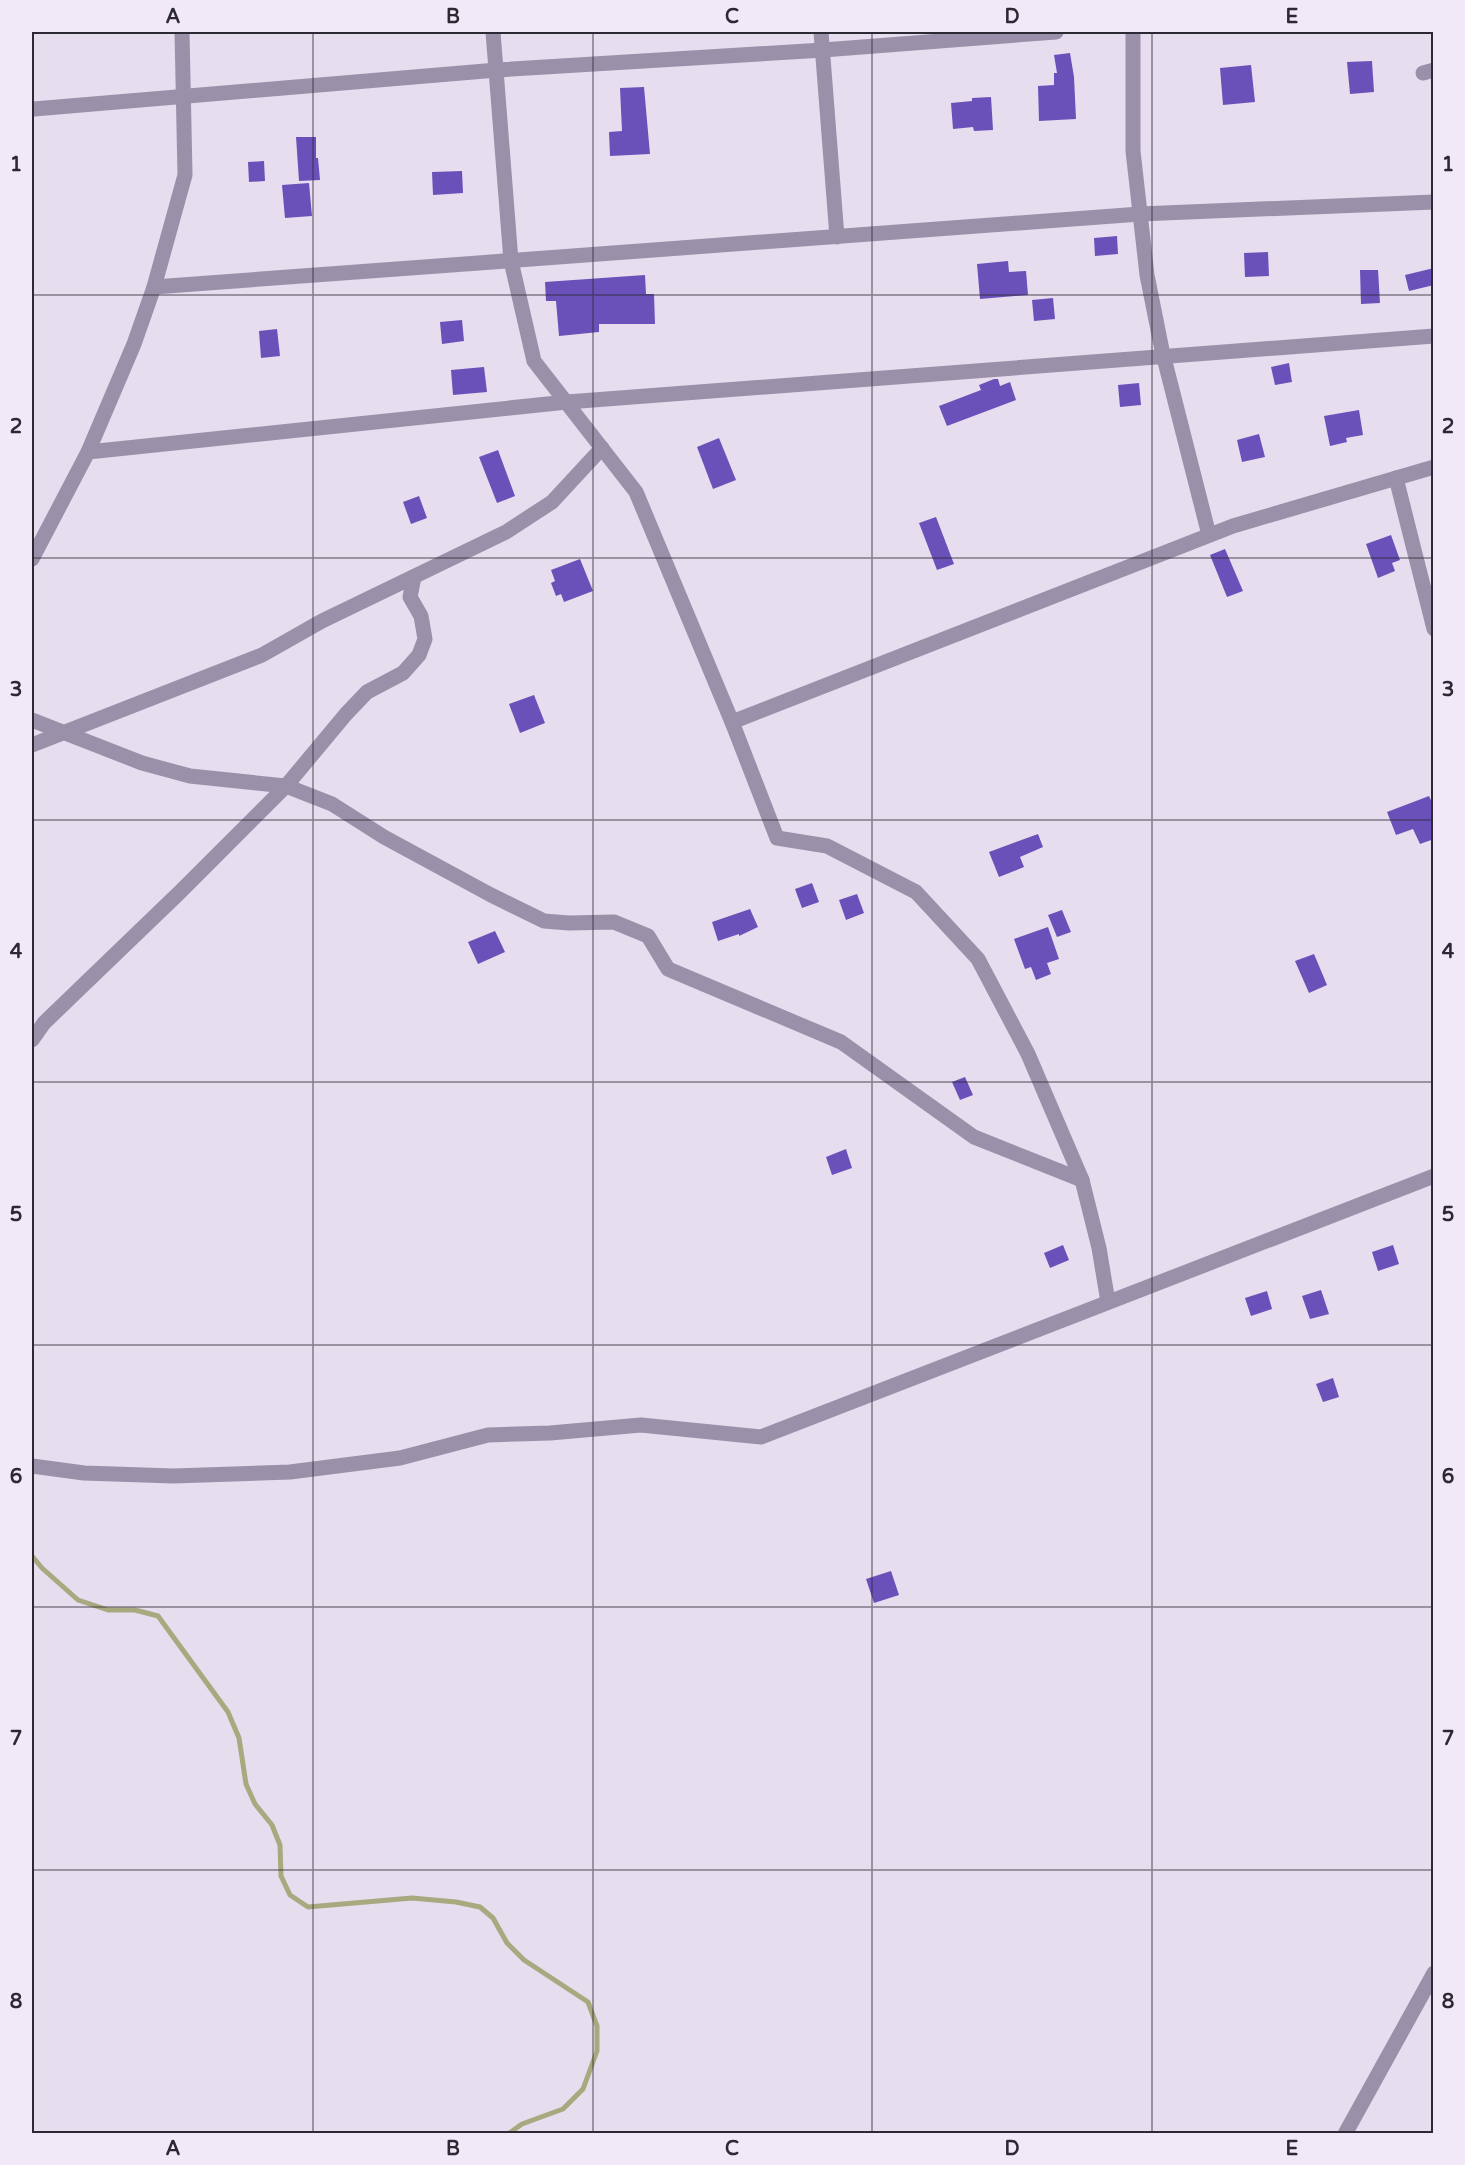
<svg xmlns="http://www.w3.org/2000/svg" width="1465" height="2165" font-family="'Varela Round',sans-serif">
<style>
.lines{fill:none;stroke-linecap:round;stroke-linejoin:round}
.stream{stroke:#a8a97f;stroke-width:5}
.building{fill:#6951b9}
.minor{stroke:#9b90a9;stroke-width:15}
.grid{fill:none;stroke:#2c2934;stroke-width:1.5;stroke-opacity:0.55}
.neatline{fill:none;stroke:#2c2934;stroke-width:2}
.grid-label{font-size:20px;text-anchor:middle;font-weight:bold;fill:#2c2934}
</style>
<rect width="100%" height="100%" fill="#e6ddef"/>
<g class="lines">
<polyline class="stream" points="32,1556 42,1568 78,1600 108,1610 135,1610 158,1616 228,1712 239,1738 246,1784 255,1804 272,1825 280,1845 281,1876 290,1895 308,1907 412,1898 456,1902 480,1907 493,1918 507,1943 524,1960 588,2002 597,2026 597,2051 583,2089 563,2109 522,2124 508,2134"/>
</g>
<g class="building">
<polygon points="1070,53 1074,77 1076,119 1039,121 1038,86 1054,85 1054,73 1057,73 1054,55"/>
<polygon points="1372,61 1374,92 1350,94 1347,62"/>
<polygon points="1251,65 1255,102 1223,105 1220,68"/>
<polygon points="644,87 650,154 610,156 609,132 622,131 620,88"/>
<polygon points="991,97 993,130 974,131 973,127 953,129 951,103 972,101 972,98"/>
<polygon points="296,137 316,137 316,158 318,158 320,180 299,181"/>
<polygon points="264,161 265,181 249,182 248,162"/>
<polygon points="462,171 463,193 433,195 432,172"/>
<polygon points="309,183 312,216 285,218 282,185"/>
<polygon points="1117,236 1118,254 1095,256 1094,238"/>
<polygon points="1268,252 1269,276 1245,277 1244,253"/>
<polygon points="1008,261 1009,272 1026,271 1028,295 980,299 977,264"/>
<polygon points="1434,268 1434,285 1409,291 1405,275"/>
<polygon points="1360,270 1378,270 1380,303 1361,304"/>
<polygon points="645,275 646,294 654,294 655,324 599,324 599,332 559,336 556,301 546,301 545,282"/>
<polygon points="1053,298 1055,319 1034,321 1032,300"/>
<polygon points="462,320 464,341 442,344 440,322"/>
<polygon points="277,329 280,356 261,358 259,331"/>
<polygon points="1289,363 1292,382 1275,385 1271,367"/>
<polygon points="484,367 487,392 453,395 451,370"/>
<polygon points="994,379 998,379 1000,386 1010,382 1016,400 947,426 939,406 981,390 979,385"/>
<polygon points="1139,383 1141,405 1120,407 1118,385"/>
<polygon points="1359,410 1363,435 1346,438 1347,442 1330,446 1324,416"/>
<polygon points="1259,434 1265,457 1242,462 1237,440"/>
<polygon points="719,438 736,480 713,489 697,447"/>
<polygon points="498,450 515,496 497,503 479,457"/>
<polygon points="419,496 427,518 411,524 403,502"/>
<polygon points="936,517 954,564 937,570 919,523"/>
<polygon points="1391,535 1400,560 1392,563 1395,571 1378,578 1366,544"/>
<polygon points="1225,549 1243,591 1227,597 1210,555"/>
<polygon points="580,559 593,591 564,602 561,594 556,596 551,583 555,581 551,570"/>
<polygon points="534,695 545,723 520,733 509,704"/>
<polygon points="1429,796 1434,807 1434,839 1420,844 1413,829 1396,835 1387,812"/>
<polygon points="1038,834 1043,847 1020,857 1024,867 999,877 989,852"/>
<polygon points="812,883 819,902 802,908 795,889"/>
<polygon points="857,894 864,913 846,920 839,900"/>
<polygon points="750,909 758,927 739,936 739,934 718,941 712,922"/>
<polygon points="1062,910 1071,932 1057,937 1048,915"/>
<polygon points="1048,927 1059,959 1047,963 1051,974 1036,980 1031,967 1025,969 1014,939"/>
<polygon points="495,931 505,952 478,964 468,942"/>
<polygon points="1314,954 1327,985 1309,993 1295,961"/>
<polygon points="965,1077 973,1095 960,1100 952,1082"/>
<polygon points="846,1149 852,1168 832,1175 826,1157"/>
<polygon points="1063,1245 1069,1260 1050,1268 1044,1253"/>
<polygon points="1393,1245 1399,1264 1378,1271 1372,1252"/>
<polygon points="1321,1290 1329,1314 1310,1319 1302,1296"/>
<polygon points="1267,1291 1272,1309 1251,1316 1245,1298"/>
<polygon points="1333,1378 1339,1397 1323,1402 1316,1384"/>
<polygon points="891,1571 899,1595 874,1603 866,1579"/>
</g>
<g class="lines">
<g class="minor">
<polyline points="493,32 511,261 534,361 636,492 732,722 777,838 827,846 916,892 978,959 1028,1054 1082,1180 1099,1248 1108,1302"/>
<polyline points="821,32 837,237"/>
<polyline points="1133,32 1133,151 1147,275 1162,350 1209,535"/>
<polyline points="1423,73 1434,70"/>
<polyline points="34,109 497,70 823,50 1056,32"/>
<polyline points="154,287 1140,214 1434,202"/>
<polyline points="88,452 567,402 1434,336"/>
<polyline points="1396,478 1434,629"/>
<polyline points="32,559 88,452 134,344 154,287 185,175 182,32"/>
<polyline points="32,720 142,763 190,776 286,786 332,804 384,837 491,895 544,921 569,923 614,922 648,936 668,969 841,1042 974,1137 1082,1180"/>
<polyline points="732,722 1233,526 1434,467"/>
<polyline points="32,745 262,655 322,621 506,532 552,502 602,448"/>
<polyline points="32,1040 44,1023 180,892 286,786 346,714 367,692 403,673 419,655 425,639 421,616 410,597 414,577"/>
<polyline points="32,1466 84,1473 173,1476 290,1472 400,1458 488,1435 550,1433 641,1425 761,1437 1434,1176"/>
<polyline points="1345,2134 1434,1973"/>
</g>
</g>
<path class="grid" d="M313,32v2102M593,32v2102M872,32v2102M1152,32v2102M32,295h1402M32,558h1402M32,820h1402M32,1082h1402M32,1345h1402M32,1607h1402M32,1870h1402"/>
<rect width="1465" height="2165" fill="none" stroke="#f1e9f7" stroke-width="66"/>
<rect x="33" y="33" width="1399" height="2099" class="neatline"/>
<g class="grid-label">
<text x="173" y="23">A</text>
<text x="453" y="23">B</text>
<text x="732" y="23">C</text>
<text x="1012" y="23">D</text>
<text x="1292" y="23">E</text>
<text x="16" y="171">1</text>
<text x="1448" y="171">1</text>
<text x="16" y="433">2</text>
<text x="1448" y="433">2</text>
<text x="16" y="696">3</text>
<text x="1448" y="696">3</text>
<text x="16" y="958">4</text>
<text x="1448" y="958">4</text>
<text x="16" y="1221">5</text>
<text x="1448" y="1221">5</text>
<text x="16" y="1483">6</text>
<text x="1448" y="1483">6</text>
<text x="16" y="1745">7</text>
<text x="1448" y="1745">7</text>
<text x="16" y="2008">8</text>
<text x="1448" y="2008">8</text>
<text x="173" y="2155">A</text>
<text x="453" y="2155">B</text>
<text x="732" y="2155">C</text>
<text x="1012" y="2155">D</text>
<text x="1292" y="2155">E</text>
</g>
</svg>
